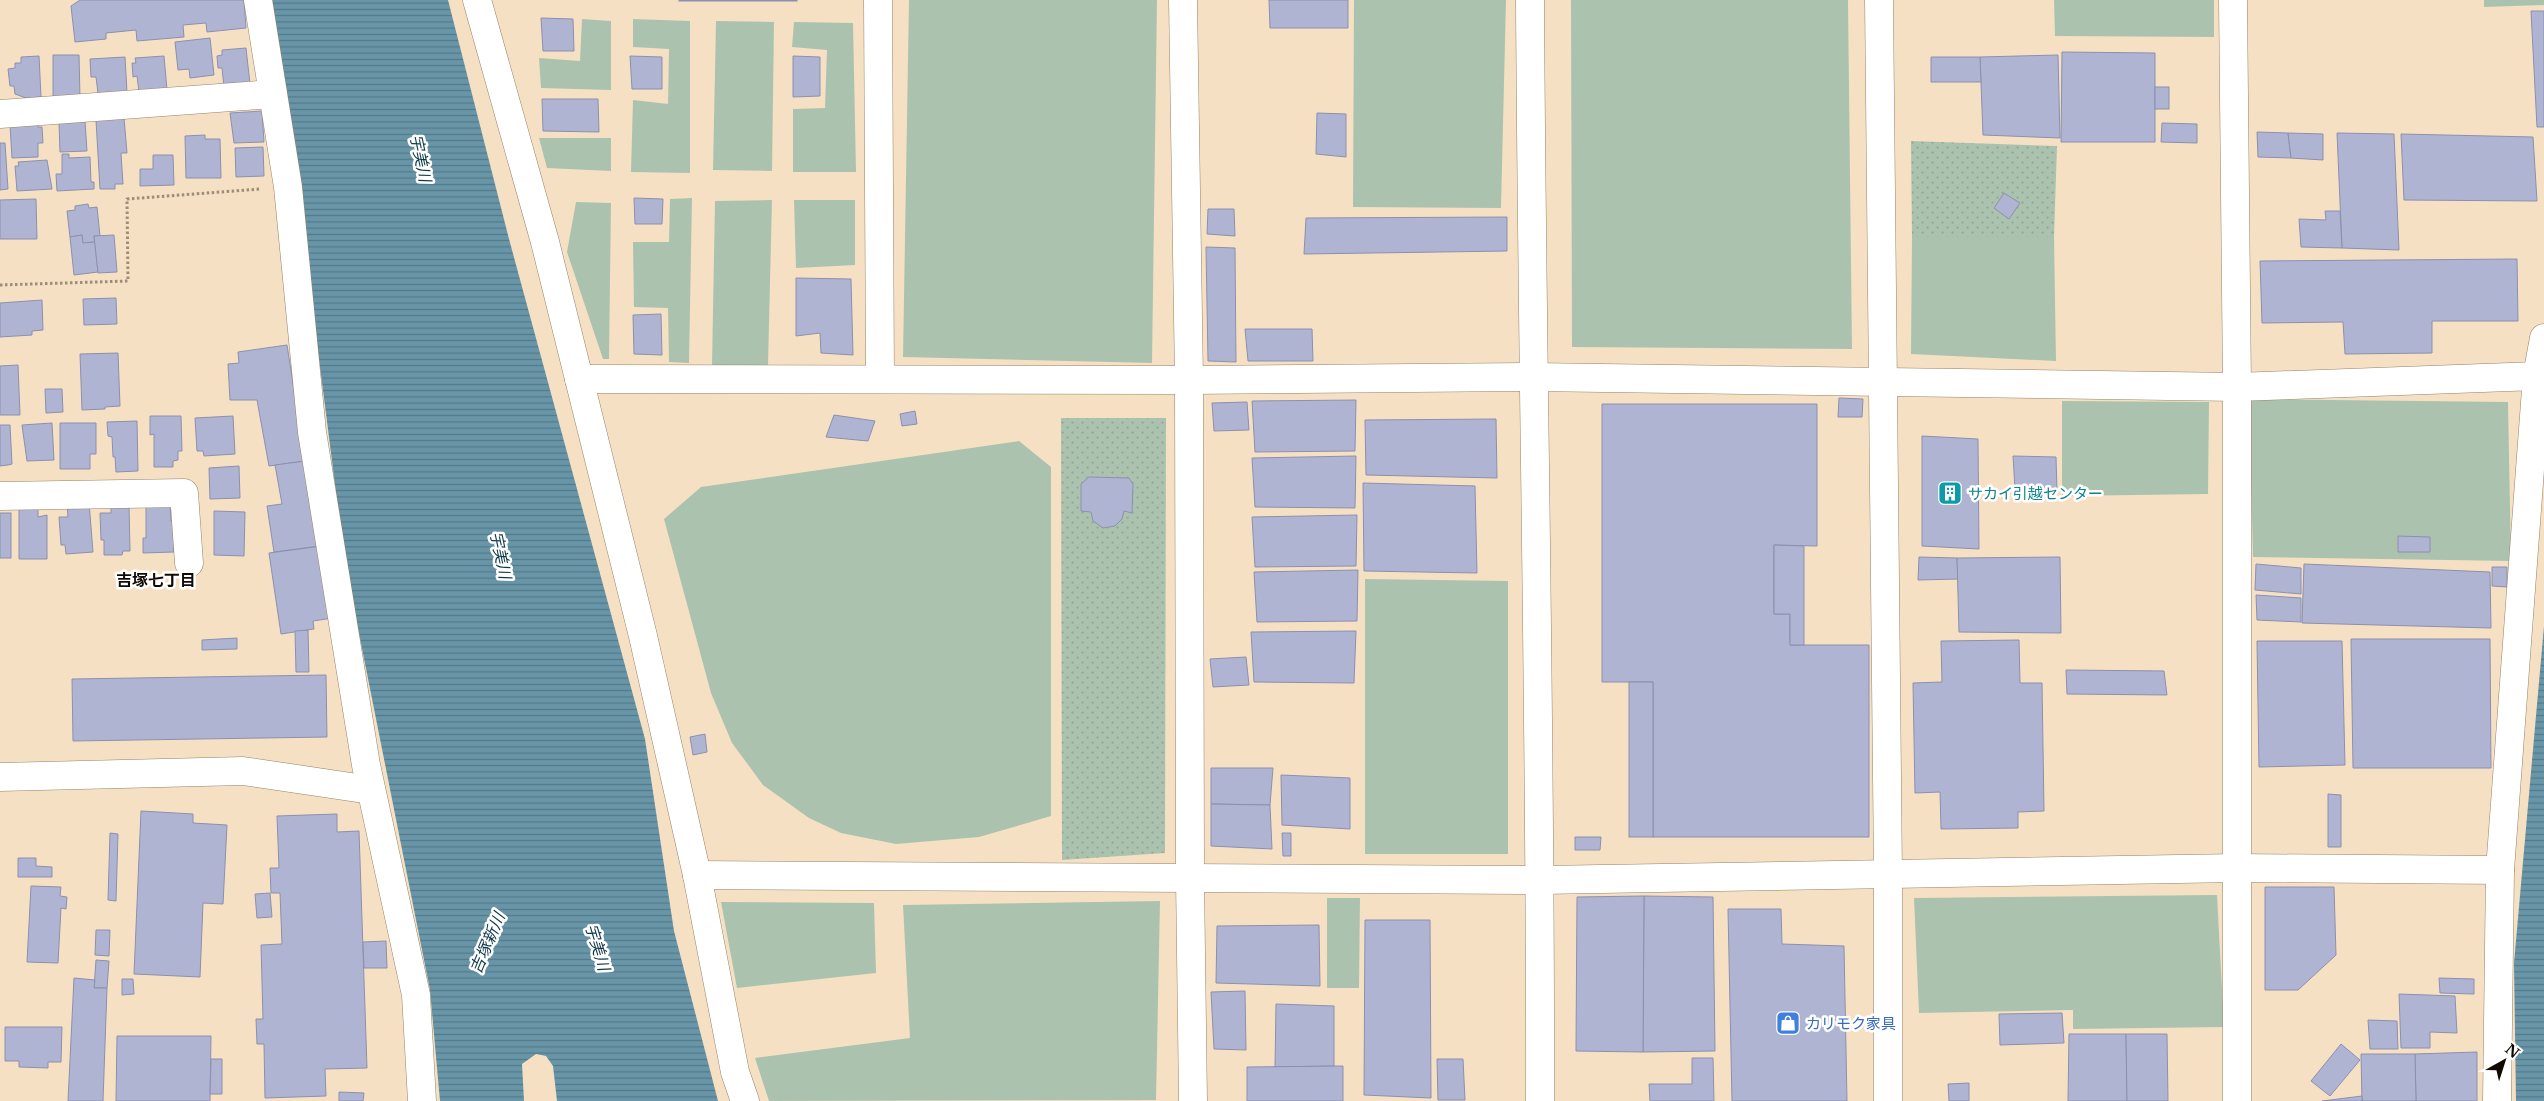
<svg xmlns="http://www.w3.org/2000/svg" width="2544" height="1101" font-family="'Libre Baskerville','Noto Sans JP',serif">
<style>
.grass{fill:#abc3ae}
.park{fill:url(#park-dots)}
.water{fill:url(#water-rules)}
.building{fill:#b0b4d3;stroke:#8c90ae}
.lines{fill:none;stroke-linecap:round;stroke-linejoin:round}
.minor-casing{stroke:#968369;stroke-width:29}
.tertiary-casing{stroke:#968369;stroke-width:29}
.path{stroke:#9c8d78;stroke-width:3;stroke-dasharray:2.5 2.5;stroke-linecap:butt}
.minor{stroke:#fff;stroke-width:28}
.tertiary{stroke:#fff;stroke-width:28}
.labels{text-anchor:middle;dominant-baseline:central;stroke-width:5;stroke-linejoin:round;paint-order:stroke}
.culture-label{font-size:15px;fill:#0d838f;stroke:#fff;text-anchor:start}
.shop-label{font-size:15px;fill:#366cbe;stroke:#fff;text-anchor:start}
.water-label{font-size:16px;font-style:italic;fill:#0f3947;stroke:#fff}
.neighbourhood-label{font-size:16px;font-weight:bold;fill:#110a03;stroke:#fff}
</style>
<defs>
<pattern id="park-dots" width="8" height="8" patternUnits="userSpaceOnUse" patternTransform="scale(1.25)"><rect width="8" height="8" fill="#abc3ae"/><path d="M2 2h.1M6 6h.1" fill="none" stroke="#92a694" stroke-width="1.8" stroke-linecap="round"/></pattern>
<pattern id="water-rules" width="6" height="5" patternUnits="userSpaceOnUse" patternTransform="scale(1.25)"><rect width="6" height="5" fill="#6896a8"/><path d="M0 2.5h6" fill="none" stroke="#547987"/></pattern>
</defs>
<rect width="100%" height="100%" fill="#f5e0c3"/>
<g class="grass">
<polygon points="909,0 1157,0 1152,363 903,357"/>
<polygon points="1354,0 1506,0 1501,208 1353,207"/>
<polygon points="1571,0 1848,0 1852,349 1572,347"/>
<polygon points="2054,0 2214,0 2214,37 2055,36"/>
<polygon points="2484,0 2544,0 2544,5 2484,7"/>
<polygon points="582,19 611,21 611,90 541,88 539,58 580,61"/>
<polygon points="633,19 690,21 690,173 631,172 633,100 668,104 669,49 633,47"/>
<polygon points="716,21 774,22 772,171 713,170"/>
<polygon points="794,22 853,23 856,172 793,172 793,109 825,108 827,50 792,47"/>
<polygon points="539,138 611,138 611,171 547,168"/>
<polygon points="692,198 689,363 669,362 668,308 634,307 633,242 669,242 670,199"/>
<polygon points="772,200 768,365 712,365 715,201"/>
<polygon points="794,200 855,200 855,265 796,268"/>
<polygon points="576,202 611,203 609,359 603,359 567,252"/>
<polygon points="1912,237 2054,237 2056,361 1911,354"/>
<polygon points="2249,399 2508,402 2511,561 2253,557"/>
<polygon points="2062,401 2209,402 2208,494 2062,496"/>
<polygon points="1019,441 1051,467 1051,816 979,837 896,844 841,833 809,818 763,785 732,743 711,693 664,519 701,487"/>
<polygon points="1365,579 1508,581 1508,854 1365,854"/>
<polygon points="2217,895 2224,1027 2073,1029 2073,1010 1919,1013 1914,898"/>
<polygon points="1327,898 1360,898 1359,988 1327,988"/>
<polygon points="1160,901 1156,1100 769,1101 755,1058 910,1038 903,905"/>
<polygon points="721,902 874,903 876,973 737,988"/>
</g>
<g class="park">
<polygon points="1911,141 2057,146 2054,237 1912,237"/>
<polygon points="1061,418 1166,418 1165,853 1062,860"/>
</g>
<g class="water">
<polygon points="265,0 448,0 509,239 645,739 674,931 718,1101 557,1101 553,1066 546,1056 536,1054 522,1064 524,1101 440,1101 430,990 345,563 304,241"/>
<polygon points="2544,626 2544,1101 2516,1101 2514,963"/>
</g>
<g class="building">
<polygon points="80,0 244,0 246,28 207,32 206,23 183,25 184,37 137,41 136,30 106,33 106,39 75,42 71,6"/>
<rect x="679" y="0" width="118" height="1"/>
<polygon points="1269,0 1348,0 1348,28 1270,28"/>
<polygon points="2531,11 2544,11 2544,127 2537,127"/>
<polygon points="541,18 573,19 574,51 543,51"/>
<polygon points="210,38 214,75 190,78 189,69 178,70 175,42"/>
<polygon points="246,48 250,84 224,87 222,68 218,68 217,56 222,55 222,50"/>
<polygon points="2062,52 2155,53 2155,142 2061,142"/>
<polygon points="53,55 79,55 80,98 53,98"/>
<polygon points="2058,55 2060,138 1983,135 1980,57"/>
<polygon points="39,56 41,97 26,98 15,94 14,86 10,86 8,69 15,68 15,63 21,63 21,57"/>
<polygon points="164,56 167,90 139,92 137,76 133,77 132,63 136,63 135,58"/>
<polygon points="630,56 662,57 662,89 632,89"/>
<polygon points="793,56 820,57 820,96 793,97"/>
<polygon points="125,57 127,92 98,93 96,77 91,77 90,59"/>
<polygon points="1931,57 1980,57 1981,82 1931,82"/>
<rect x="2155" y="87" width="14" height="22"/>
<polygon points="542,99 598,99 599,132 543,131"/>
<polygon points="262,111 264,142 234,143 230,113"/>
<polygon points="1317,113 1346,114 1346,157 1316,154"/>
<polygon points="124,118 127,153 121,153 123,184 115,184 115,189 100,189 96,120"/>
<polygon points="85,121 87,151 60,152 59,123"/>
<polygon points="37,123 38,127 42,127 43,143 38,143 38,157 12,158 10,125"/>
<polygon points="2162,123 2197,124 2197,143 2161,142"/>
<polygon points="2257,132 2288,133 2291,158 2258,157"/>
<polygon points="2288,133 2323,134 2323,160 2291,158"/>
<polygon points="2337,133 2394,134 2399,250 2342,248"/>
<polygon points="2401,134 2533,137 2537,201 2404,200"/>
<polygon points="205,135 205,139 220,139 221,178 186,178 185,136"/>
<polygon points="0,143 5,143 8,189 0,190"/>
<polygon points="263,147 264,176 236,177 235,148"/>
<polygon points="62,154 69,154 69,158 90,157 91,182 94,182 94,189 57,191 56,174 62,174"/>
<polygon points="153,155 173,155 174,185 140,186 140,169 153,169"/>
<polygon points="47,160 52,189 17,191 15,166 19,166 18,162"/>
<polygon points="2004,193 2020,203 2009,219 1994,208"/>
<polygon points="634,198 663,199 662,224 635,224"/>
<polygon points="36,199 37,239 0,239 0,200"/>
<polygon points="88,204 89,208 97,207 100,236 94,236 95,242 82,243 82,235 70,237 67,211 75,210 75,206"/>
<polygon points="1208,209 1234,209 1235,236 1207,234"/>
<polygon points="2325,211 2340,211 2342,248 2301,247 2299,219 2326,220"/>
<polygon points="1507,217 1507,251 1304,254 1306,218"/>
<polygon points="82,235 83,243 95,242 98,272 74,275 70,237"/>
<polygon points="114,235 117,272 98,273 94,236"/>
<polygon points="1206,247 1235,248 1236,362 1208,361"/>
<polygon points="2517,259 2518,321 2432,321 2432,353 2345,354 2343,322 2262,323 2260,261"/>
<polygon points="796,278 851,279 853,355 821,353 820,333 796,336"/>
<polygon points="116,298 117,324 84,325 83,299"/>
<polygon points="42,300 43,330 32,331 32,335 0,337 0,303"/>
<polygon points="661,314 662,355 634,354 633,315"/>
<polygon points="1245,329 1312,329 1313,361 1248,361"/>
<polygon points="287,345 305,461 269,466 257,400 230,400 228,364 239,363 238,352"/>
<polygon points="118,353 120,406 105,407 105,409 82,410 80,354"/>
<polygon points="18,365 20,415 0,415 0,366"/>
<polygon points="45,389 62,389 63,412 46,413"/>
<polygon points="1839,398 1863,399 1862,417 1838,417"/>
<polygon points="1356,400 1355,451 1255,452 1252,401"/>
<polygon points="1247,402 1249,430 1214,431 1212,403"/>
<polygon points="1602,404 1817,404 1817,546 1774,545 1774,614 1790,614 1790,645 1869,645 1869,837 1653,837 1653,682 1602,682"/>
<polygon points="915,411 917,424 902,426 900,414"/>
<polygon points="834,415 875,421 868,441 826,437"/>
<polygon points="150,416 181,416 182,451 178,451 178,460 173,461 173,467 154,467 154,434 150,435"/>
<polygon points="233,416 235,454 204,456 203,451 197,451 195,418"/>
<polygon points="1496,419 1497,478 1366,475 1365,420"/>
<polygon points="137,421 138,471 116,472 115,457 113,457 112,437 108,436 107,422"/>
<polygon points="52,423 54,460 27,461 22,425"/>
<polygon points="60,423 96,423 96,454 90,454 90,469 60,469"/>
<polygon points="0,425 10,425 12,464 8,465 0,466"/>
<polygon points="1922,436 1978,439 1979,549 1922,546"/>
<polygon points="1356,456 1355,508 1255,507 1252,458"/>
<polygon points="2013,456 2056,457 2057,490 2015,489"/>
<polygon points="305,461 320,546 274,552 267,506 282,504 275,465"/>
<polygon points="239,466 240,498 210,499 209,468"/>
<polygon points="1089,477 1129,478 1133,484 1132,513 1124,511 1122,519 1115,526 1103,528 1093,521 1091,512 1081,511 1081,484"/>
<polygon points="1363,483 1475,486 1477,573 1364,571"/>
<polygon points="89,502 93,552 66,554 65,545 61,545 59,517 68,517 67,504"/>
<polygon points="146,504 170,504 171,521 173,521 174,552 143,553 143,538 146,538"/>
<polygon points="111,506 129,506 130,551 123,551 122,555 104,555 104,540 101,540 100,513 111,513"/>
<polygon points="38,507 38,517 47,515 47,559 19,559 19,508"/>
<polygon points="214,511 245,512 244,556 214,555"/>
<rect x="0" y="513" width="11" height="45"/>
<polygon points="1357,515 1356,566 1255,567 1252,517"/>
<polygon points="2398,536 2430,537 2430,552 2398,552"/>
<polygon points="1774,545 1804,546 1804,645 1790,645 1790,614 1774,614"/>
<polygon points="322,546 333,618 313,621 314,629 281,634 269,553"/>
<polygon points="1919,557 1957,558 1958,579 1918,580"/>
<polygon points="2060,557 2061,633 1959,632 1957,558"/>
<polygon points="2256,564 2301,568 2301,594 2255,590"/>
<polygon points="2304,564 2490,572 2491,628 2302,623"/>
<polygon points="2492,567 2507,567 2507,587 2492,586"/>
<polygon points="1358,570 1357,621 1257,622 1254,572"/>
<polygon points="2256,595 2301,598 2301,622 2257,620"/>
<polygon points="308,630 309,672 296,672 295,631"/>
<polygon points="1356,631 1354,683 1254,682 1251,632"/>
<polygon points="237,638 237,649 202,650 202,640"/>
<polygon points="2351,639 2490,639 2491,768 2353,768"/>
<polygon points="2019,640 2020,683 2042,683 2044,811 2018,812 2018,828 1941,829 1940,792 1915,793 1913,683 1942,682 1941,641"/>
<polygon points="2257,641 2342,641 2345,765 2259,767"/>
<polygon points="1246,657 1249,685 1213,687 1210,659"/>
<polygon points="2066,670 2164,671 2167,695 2067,694"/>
<polygon points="326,675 327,737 73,741 72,679"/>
<rect x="1629" y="682" width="24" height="155"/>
<polygon points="705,734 707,752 693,755 690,737"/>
<polygon points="1211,768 1273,768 1270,805 1211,804"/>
<polygon points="1281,775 1350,778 1350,829 1282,825"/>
<polygon points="2328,794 2341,795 2341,847 2328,847"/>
<polygon points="1211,804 1270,805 1272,849 1211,846"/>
<polygon points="141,811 193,814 193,823 227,825 223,904 203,903 200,977 134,974"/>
<polygon points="337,814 337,832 359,831 367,1068 325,1069 326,1096 265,1098 264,1044 257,1044 256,1019 263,1019 261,945 282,944 280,893 271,893 270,868 279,868 277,816"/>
<polygon points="110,833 118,834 116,901 108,900"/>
<polygon points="1282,833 1291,833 1291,856 1283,856"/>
<polygon points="1575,837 1601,837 1600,850 1575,850"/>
<polygon points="18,858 36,858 36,866 52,867 52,877 18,877"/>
<polygon points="31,886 61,887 60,896 67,897 66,909 61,908 58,963 27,962"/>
<polygon points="2265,887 2334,887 2336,955 2298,990 2265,990"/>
<polygon points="270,893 272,917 257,918 255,894"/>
<polygon points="1644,896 1713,897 1715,1051 1643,1052"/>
<polygon points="1644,896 1643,1052 1576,1051 1577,897"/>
<polygon points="1728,909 1781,909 1782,944 1844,946 1847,1101 1732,1101"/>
<polygon points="1365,920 1430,920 1431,1098 1364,1095"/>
<polygon points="1319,925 1320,986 1216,983 1217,926"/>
<polygon points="96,930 110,930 109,956 95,955"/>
<polygon points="386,941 387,968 364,968 363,942"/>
<polygon points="96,960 109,961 107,988 94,988"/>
<polygon points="74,978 95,980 94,988 107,988 103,1101 68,1101"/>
<polygon points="2439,978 2474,979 2474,994 2440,993"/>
<polygon points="122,979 133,979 134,994 122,995"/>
<polygon points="1245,991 1246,1050 1214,1049 1211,992"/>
<polygon points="2399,994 2455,996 2457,1033 2430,1032 2430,1048 2401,1048"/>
<polygon points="1276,1004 1334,1006 1334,1066 1275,1067"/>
<polygon points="2062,1013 2064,1043 2000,1045 1999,1014"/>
<polygon points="2368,1020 2397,1021 2398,1049 2370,1049"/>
<polygon points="5,1027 62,1027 61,1062 48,1062 48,1068 19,1067 19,1061 5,1061"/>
<polygon points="2069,1034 2126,1034 2127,1101 2068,1101"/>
<polygon points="2126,1034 2167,1034 2168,1101 2127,1101"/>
<polygon points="117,1036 211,1036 210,1101 116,1101"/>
<polygon points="2341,1044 2360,1060 2330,1096 2311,1081"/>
<polygon points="2477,1052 2477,1101 2416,1101 2415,1054"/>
<polygon points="2361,1054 2415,1054 2416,1101 2362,1101"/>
<polygon points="1692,1058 1713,1058 1714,1101 1650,1101 1649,1084 1692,1084"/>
<polygon points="211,1059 222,1059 222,1094 210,1094"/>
<polygon points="1437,1059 1463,1059 1465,1100 1438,1100"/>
<polygon points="1343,1066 1343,1101 1247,1101 1247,1067"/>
<polygon points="1969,1083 1969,1101 1949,1101 1948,1084"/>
<polygon points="339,1092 364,1093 363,1101 339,1101"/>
<polygon points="2362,1096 2362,1101 2322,1101"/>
</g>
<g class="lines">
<g class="minor-casing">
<g id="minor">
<polyline points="258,0 288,187 312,432 366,765 416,995 422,1101"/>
<polyline points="477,0 545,242 643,636 697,875 735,1072 745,1101"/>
<polyline points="878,0 880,378"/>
<polyline points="1183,0 1189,380 1190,878 1193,1101"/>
<polyline points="1879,0 1888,874 1888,1101"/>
<polyline points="2233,0 2237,387 2237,1101"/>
<polyline points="0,114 273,94"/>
<polyline points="579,379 1189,380 1532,377 2237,387 2537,376"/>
<polyline points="0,496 184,493 189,563"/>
<polyline points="0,777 243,771 371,790"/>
<polyline points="697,875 1541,880 2237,868 2500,870"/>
<polyline points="2497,1101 2500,870 2537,376 2544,338"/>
</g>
</g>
<g class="tertiary-casing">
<path id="tertiary" d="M1530,0c2,367 11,734 10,1101"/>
</g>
<polyline class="path" points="0,285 128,281 127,199 260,189"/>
<use href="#minor" class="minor"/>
<use href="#tertiary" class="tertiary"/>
</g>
<defs>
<g id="building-square" transform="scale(1.25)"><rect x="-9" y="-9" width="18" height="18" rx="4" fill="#0f9aa8" stroke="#fff"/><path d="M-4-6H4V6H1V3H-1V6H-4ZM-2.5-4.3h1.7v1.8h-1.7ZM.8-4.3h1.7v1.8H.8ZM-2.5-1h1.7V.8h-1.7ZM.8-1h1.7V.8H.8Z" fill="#fff"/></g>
<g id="shop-square" transform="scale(1.25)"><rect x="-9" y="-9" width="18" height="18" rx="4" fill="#3f7fe0" stroke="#fff"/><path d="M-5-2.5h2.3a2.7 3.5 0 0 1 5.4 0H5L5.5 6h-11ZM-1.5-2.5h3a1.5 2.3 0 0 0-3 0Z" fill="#fff"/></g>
</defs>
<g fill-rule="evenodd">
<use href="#building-square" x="1950" y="493"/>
<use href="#shop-square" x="1788" y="1023"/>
</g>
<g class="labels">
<g class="culture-label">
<text x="1968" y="493">サカイ引越センター</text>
</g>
<g class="shop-label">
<text x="1806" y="1023">カリモク家具</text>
</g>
<g class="water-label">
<text transform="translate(421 158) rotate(78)">宇美川</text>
<text transform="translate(501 555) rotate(78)">宇美川</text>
<text transform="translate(487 943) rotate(-67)">吉塚新川</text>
<text transform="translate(598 947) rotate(73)">宇美川</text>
</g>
<g class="neighbourhood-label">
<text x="156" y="580">吉塚七丁目</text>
</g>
</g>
<g transform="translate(2504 1061) rotate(39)" stroke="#ffffff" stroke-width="4" paint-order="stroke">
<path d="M0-4L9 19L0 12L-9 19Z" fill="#110a03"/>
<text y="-8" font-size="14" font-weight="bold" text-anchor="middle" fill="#110a03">N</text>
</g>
</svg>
